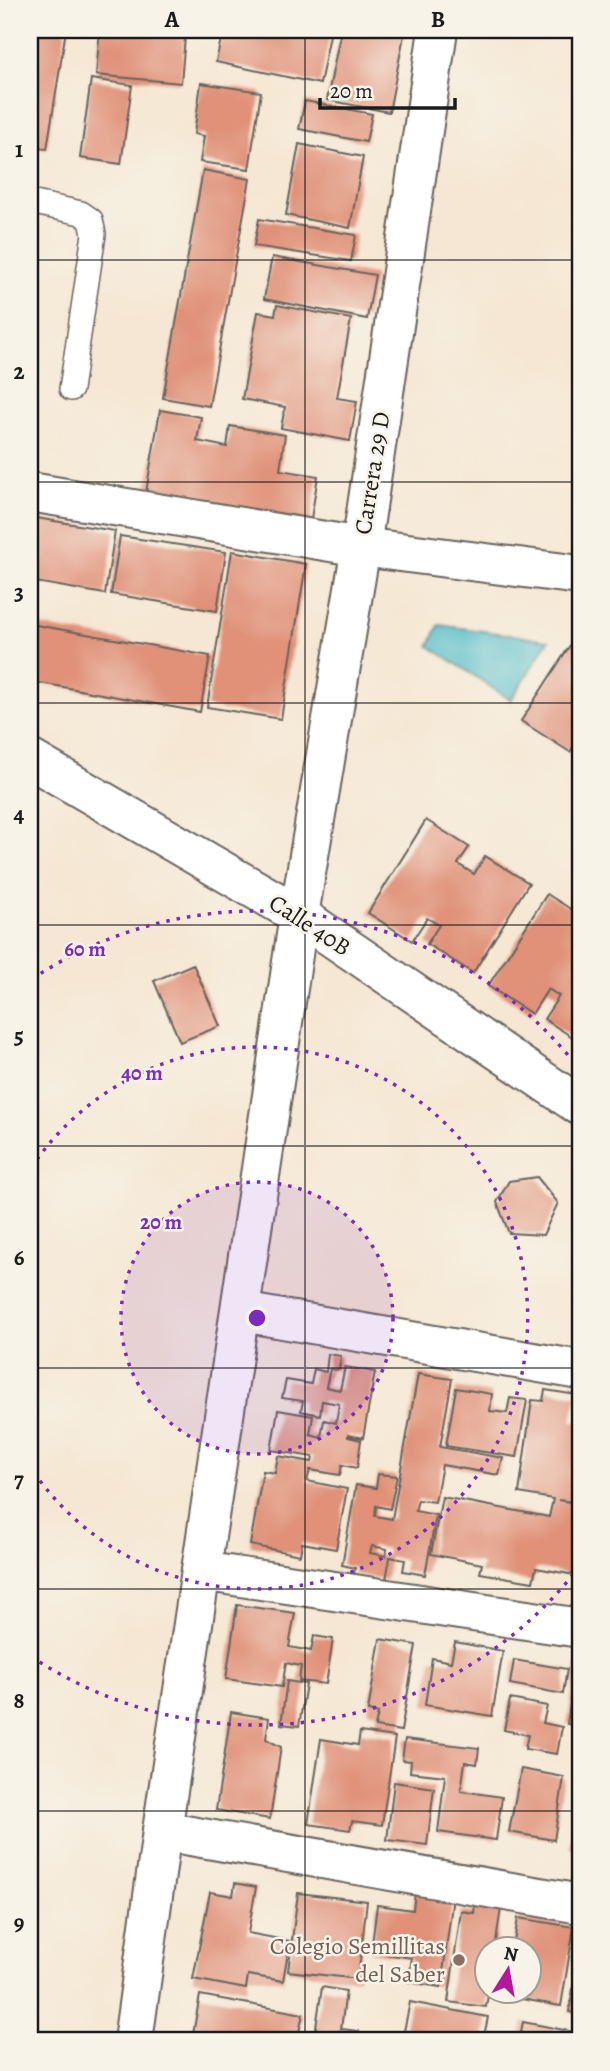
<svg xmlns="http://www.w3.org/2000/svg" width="610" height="2071" font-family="Alegreya,serif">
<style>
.water{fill:#4fbcc9;stroke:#366c72;stroke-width:2}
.building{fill:#e09178;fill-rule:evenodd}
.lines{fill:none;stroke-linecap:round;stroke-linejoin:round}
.service-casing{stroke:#68635c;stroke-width:26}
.minor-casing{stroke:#68635c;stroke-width:42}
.service{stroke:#fff;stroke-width:23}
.minor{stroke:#fff;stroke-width:38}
.grid{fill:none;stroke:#1c1c1c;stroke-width:2;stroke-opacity:0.55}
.ring{fill:none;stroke:#7b2cbf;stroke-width:3.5;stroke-dasharray:3.5 7}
.education-dot{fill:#8d6e63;stroke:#f7f3e8;stroke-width:2.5}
.labels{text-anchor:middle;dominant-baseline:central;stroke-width:5;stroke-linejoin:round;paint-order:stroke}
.street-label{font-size:24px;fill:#1c1c1c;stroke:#f7f3e8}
.education-label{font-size:24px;fill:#785e54;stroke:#f7f3e8;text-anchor:end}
.centre{fill:#7b2cbf;stroke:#f7f3e8;stroke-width:3.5}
.ring-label{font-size:21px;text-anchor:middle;font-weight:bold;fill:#7b2cbf;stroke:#f7f3e8;stroke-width:5;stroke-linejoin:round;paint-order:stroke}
.neatline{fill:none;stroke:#1c1c1c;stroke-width:2.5}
.grid-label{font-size:23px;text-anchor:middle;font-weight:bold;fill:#1c1c1c}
</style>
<rect width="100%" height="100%" fill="#f7f3e8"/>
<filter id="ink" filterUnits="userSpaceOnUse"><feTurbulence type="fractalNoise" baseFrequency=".0143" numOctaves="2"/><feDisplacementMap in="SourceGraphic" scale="14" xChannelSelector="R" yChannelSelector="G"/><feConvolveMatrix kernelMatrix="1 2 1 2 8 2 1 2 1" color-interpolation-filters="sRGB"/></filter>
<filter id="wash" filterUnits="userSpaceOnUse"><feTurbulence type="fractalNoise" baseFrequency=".00686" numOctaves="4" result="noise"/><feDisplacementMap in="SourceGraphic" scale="28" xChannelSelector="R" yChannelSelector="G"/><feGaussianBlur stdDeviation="1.57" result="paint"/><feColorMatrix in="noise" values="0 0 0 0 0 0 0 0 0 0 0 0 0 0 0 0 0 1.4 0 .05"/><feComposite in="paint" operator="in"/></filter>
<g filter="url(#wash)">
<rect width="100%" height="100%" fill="#f5e7d3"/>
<polygon class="water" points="439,625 549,640 511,700 429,646"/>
<g id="blocks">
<g class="building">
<polygon points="30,30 66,30 47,149 30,147"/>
<polygon points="100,30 185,37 181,83 96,75"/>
<polygon points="223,30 331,30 320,84 216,62"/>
<polygon points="341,30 405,30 389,112 327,100"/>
<polygon points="91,79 132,85 121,164 80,158"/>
<polygon points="201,83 261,92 249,169 200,162 204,136 194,134"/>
<polygon points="305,101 372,114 366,142 299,129"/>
<polygon points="299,144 363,157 350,228 286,215"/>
<polygon points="203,170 250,179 209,406 163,398"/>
<polygon points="259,219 356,235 351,261 254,246"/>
<polygon points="272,257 375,275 367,319 264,299"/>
<polygon points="277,305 351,319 337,398 357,401 350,441 281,428 285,407 242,399 258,312 275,315"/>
<polygon points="160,410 201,417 197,441 227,447 230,426 285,435 280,470 318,476 310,525 145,498"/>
<polygon points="30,517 115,531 105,594 30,581"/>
<polygon points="120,536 226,552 217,611 111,594"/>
<polygon points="232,551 306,564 281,719 207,707"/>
<polygon points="30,624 210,656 200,712 30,681"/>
<polygon points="578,633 580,635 580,737 570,752 521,721"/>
<polygon points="426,820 469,847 458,864 474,874 485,856 529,883 473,973 427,944 439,925 427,918 412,941 368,913"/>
<polygon points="547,894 580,915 580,1042 544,1019 559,996 548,989 532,1014 488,986"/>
<polygon points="193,964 220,1026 180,1042 154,981"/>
<polygon points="537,1177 558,1203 543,1235 509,1233 497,1202 509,1181"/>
<polygon points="328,1354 341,1356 339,1370 330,1369 326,1387 340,1390 345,1367 375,1372 363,1438 348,1435 348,1437 361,1440 357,1468 342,1465 340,1475 310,1470 307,1481 347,1489 336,1549 302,1543 300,1555 250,1545 263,1471 275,1473 278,1456 312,1462 313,1457 271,1450 278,1410 313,1416 310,1434 321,1437 324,1420 336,1423 339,1404 322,1401 320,1415 301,1411 303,1401 282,1398 286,1380 311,1384 314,1369 326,1372"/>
<path d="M418,1374l34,5 -12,68 63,11 -4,17 -57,-10 -7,37 -17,-2 -3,11 21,4 -11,60 -22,-4 2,-11 -15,-3 -4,23 -32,-6 1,-6 -13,-3 14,-80 20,3 2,-14 19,2 -7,33 -14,-3 -1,10 17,3zM372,1546l15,3 -1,7 -16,-3z"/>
<polygon points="456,1388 492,1394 490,1411 507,1413 510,1398 527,1400 517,1457 446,1446"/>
<polygon points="545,1390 577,1395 572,1421 580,1422 580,1503 558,1500 580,1504 580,1576 536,1568 533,1582 480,1573 482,1564 431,1554 442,1497 549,1517 553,1499 519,1493 532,1400 543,1401"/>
<polygon points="237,1605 295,1613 289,1647 311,1651 314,1636 333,1639 326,1684 299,1681 301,1666 286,1663 282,1687 226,1679"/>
<polygon points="380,1639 416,1645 401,1731 375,1727 378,1713 368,1711"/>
<polygon points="455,1642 503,1651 492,1716 425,1705 432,1658 451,1662"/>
<polygon points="514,1660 567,1669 563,1694 510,1684"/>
<polygon points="576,1663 580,1664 580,1726 567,1724"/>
<polygon points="287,1681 306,1684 299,1726 281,1724"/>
<polygon points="510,1699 547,1706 543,1723 562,1727 557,1754 525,1749 528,1735 504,1730"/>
<polygon points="231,1712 269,1718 266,1739 281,1747 270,1819 216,1810"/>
<polygon points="360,1732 395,1737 382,1825 352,1821 350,1830 308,1824 321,1739 358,1745"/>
<polygon points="405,1739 479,1748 477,1764 465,1762 461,1791 502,1797 496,1840 438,1832 445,1776 410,1772 411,1761 402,1760"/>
<polygon points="521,1769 564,1777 554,1840 509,1832"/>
<polygon points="394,1782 434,1788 427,1845 387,1840"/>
<polygon points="579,1791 580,1791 580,1850 569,1848"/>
<polygon points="235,1883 256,1887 248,1933 290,1941 283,1981 248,1975 246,1989 193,1979 210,1892 233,1896"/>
<polygon points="415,1892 453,1897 441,1987 408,1982 412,1958 371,1952 377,1905 413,1910"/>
<polygon points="298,1893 367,1901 358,1979 288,1971"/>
<polygon points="475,1903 501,1908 495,1948 488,1948 489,1990 486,2007 448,2002 461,1911 474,1913"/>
<polygon points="518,1918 574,1927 561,2006 505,1996 506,1990 530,1990 530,1948 513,1948"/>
<polygon points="579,1941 580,1941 580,1968 574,1967"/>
<polygon points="576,1971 580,1972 580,2014 569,2012"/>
<polygon points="322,1987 346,1991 341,2029 359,2031 357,2041 314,2041"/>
<polygon points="200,1995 303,2014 297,2041 192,2040"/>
<polygon points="410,2002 488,2017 483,2041 402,2041"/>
<polygon points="523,2022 580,2033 580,2041 519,2041"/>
</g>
</g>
</g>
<g filter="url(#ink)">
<use href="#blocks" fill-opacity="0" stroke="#68635c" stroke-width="2"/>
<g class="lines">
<g class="service-casing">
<polyline id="service" points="30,202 81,213 91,220 94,234 71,389"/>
</g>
<g class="minor-casing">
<g id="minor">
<polyline points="30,492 361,547 580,575"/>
<polyline points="30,759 299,915 580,1106"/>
<polyline points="242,1312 580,1370"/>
<polyline points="201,1571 580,1628"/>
<polyline points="162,1831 580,1904"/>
<polyline points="133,2041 162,1831 299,915 361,547 438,30"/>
</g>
</g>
<use href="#service" class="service"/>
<use href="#minor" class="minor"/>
</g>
</g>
<path class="grid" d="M305,30v2011M30,260h550M30,482h550M30,703h550M30,925h550M30,1146h550M30,1368h550M30,1589h550M30,1811h550"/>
<circle cx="257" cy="1318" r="136" fill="#7b2cbf" fill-opacity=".12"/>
<g class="ring">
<circle cx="257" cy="1318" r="136"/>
<path d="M31 1168A271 271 0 1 1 31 1468"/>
<path d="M580 1566A407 407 0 0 1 32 1657M32 979A407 407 0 0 1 580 1070"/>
</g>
<circle class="education-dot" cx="459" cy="1960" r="7"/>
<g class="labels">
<g class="street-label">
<text transform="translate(372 473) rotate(-81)">Carrera 29 D</text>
<text transform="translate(310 925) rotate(33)">Calle 40B</text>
</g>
<g class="education-label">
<text x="445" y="1946">Colegio Semillitas<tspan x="445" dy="28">del Saber</tspan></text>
</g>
</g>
<circle cx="257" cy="1318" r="10" class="centre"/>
<g class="ring-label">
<text x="85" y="956">60 m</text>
<text x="142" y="1080">40 m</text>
<text x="161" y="1229">20 m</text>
</g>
<rect width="610" height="2071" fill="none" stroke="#f7f3e8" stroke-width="77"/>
<g transform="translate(508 1970) rotate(11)"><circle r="33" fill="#f7f3e8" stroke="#9f9d96" stroke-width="2"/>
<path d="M0-5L12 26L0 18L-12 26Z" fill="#b5179e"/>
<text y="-10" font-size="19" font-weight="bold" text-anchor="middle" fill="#1c1c1c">N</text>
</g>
<path d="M320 98v10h135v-10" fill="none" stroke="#1c1c1c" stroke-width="3.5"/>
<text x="330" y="98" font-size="21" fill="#1c1c1c" stroke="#f7f3e8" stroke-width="5" paint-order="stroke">20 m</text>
<rect x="38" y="38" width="534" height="1994" class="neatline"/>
<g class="grid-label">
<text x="172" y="27">A</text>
<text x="438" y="27">B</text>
<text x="19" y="157">1</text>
<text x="19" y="379">2</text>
<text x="19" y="600">3</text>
<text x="19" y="822">4</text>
<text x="19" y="1043">5</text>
<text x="19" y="1265">6</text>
<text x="19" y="1487">7</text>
<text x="19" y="1708">8</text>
<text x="19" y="1930">9</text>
</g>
</svg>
